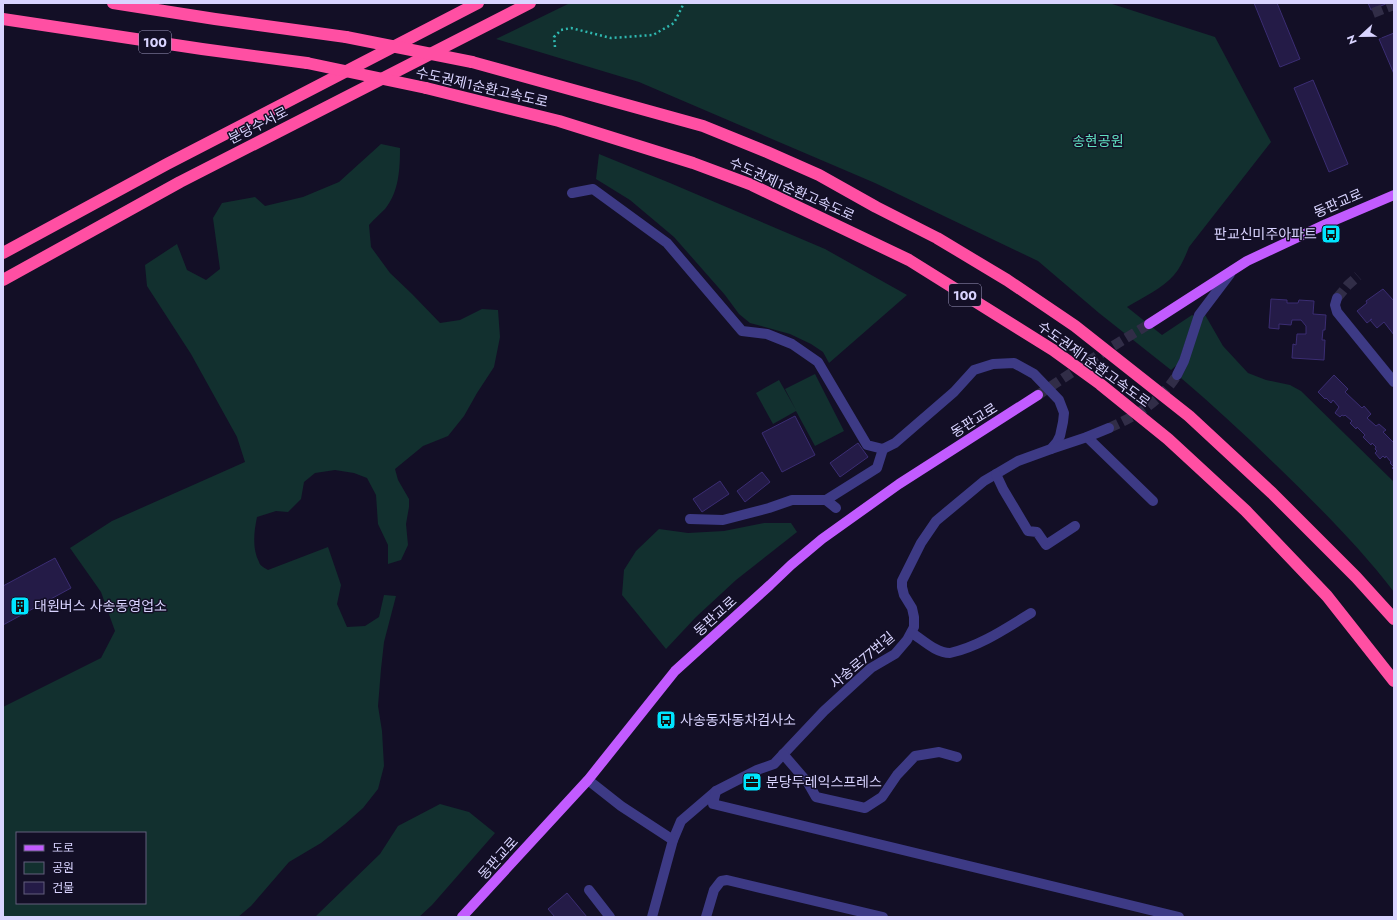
<svg xmlns="http://www.w3.org/2000/svg" width="1397" height="920" font-family="Jost,'Noto Sans KR',sans-serif">
<style>
.green{fill:#12302f;fill-rule:evenodd}
.building{fill:#241b47;stroke:#3b2d73}
.lines{fill:none;stroke-linecap:round;stroke-linejoin:round}
.minor-tunnel{stroke:#312d47;stroke-width:10;stroke-dasharray:10 5;stroke-linecap:butt}
.major-tunnel{stroke:#312d47;stroke-width:10;stroke-dasharray:10 5;stroke-linecap:butt}
.path{stroke:#2fb8b0;stroke-width:2.5;stroke-dasharray:2 3;stroke-linecap:butt}
.minor{stroke:#3d3a85;stroke-width:10}
.major{stroke:#c25bff;stroke-width:10}
.highway{stroke:#ff4fa3;stroke-width:12}
.highway-bridge{stroke:#ff4fa3;stroke-width:12}
.labels{text-anchor:middle;dominant-baseline:central;stroke-width:3;stroke-linejoin:round;paint-order:stroke}
.shield{fill:#130f26;stroke:#9e99be;stroke-width:1}
.shield-label{font-size:13px;font-weight:bold;fill:#d9d4ff}
.street-label{font-size:14px;fill:#d9d4ff;stroke:#130f26}
.park-label{font-size:14px;fill:#5fe0c0;stroke:#130f26}
.poi-label{font-size:14px;fill:#d9d4ff;stroke:#130f26;text-anchor:start}
</style>
<rect width="100%" height="100%" fill="#130f26"/>
<g class="green">
<path d="M570,3h539l106,34 56,105 -82,105c-4,10 -8,20 -15,28 -11,13 -32,23 -47,32l35,28 30,-20 2,1 -16,48 -7,6 -72,-57 -61,-52 -163,-78 -236,-101 -143,-43z"/>
<path d="M381,144l19,4c0,21 -1,44 -15,61 -5,5 -11,10 -16,16l2,22 19,26 22,21 28,29 20,-3 22,-11 16,1 2,27 -6,30 -17,26 -13,23 -16,20 -25,10 -28,23 3,11 11,19v8l-3,17 2,21 -7,15 -13,4v-19l-10,-21 -2,-29 -9,-17 -13,-5 -19,-3 -20,3 -11,9 -3,17 -13,13 -12,-1 -19,6c-3,14 -5,32 2,45 1,4 6,6 9,8l60,-23 13,38 -4,19 10,23 18,-1 14,-9 5,-22 12,1 -12,46 -3,27 -3,37 4,25 2,35 -6,23 -15,19 -18,16 -24,19 -32,19 -38,44 -13,11h-235v-210l98,-49 14,-27 -14,-39 -31,-44 42,-27 133,-59 -8,-25 -46,-83 -44,-68 -2,-21 32,-21 10,26 19,10 14,-11 -7,-51 9,-15 33,-6 10,9 38,-9 36,-15zM17,833h128v70h-128z"/>
<polygon points="599,154 670,183 825,249 907,295 829,363 823,352 811,344 790,334 750,323 739,314 725,295 674,237 630,200 596,179"/>
<path d="M1204,313l19,33 25,27 18,7 24,5 11,6 93,91v110c-35,-46 -77,-87 -118,-127 -31,-30 -62,-59 -95,-87l5,-10z"/>
<polygon points="815,374 844,431 815,446 796,411 773,424 756,393 779,380 796,410 785,389"/>
<polygon points="764,523 791,523 797,532 736,580 696,617 666,649 622,595 624,570 636,551 659,529 688,533 724,531"/>
<polygon points="440,804 469,812 495,833 432,905 419,917 315,917 380,854 398,826"/>
</g>
<g class="building">
<polygon points="1254,3 1277,3 1300,59 1280,67"/>
<polygon points="1368,3 1388,3 1371,10"/>
<polygon points="1394,33 1394,74 1379,39"/>
<polygon points="1313,80 1348,164 1329,172 1294,88"/>
<polygon points="1383,289 1394,301 1394,335 1384,322 1377,328 1370,320 1372,319 1367,323 1357,311 1367,303 1366,301"/>
<polygon points="1271,299 1287,300 1287,303 1298,303 1299,300 1314,301 1313,314 1326,315 1325,330 1323,330 1322,340 1325,340 1324,360 1292,358 1293,344 1296,345 1297,334 1306,334 1306,326 1301,320 1292,320 1291,325 1279,324 1279,329 1269,328"/>
<polygon points="1334,375 1348,389 1345,392 1362,408 1364,406 1371,414 1367,418 1376,426 1379,424 1386,430 1383,432 1394,443 1394,470 1392,468 1394,467 1390,463 1391,462 1386,456 1385,458 1383,456 1380,459 1375,453 1377,451 1375,449 1376,447 1372,443 1371,445 1363,437 1365,435 1357,427 1356,429 1350,423 1352,421 1345,415 1344,416 1342,415 1340,417 1335,413 1339,407 1333,400 1331,403 1326,398 1325,399 1318,392"/>
<polygon points="795,416 815,455 782,472 762,433"/>
<polygon points="858,443 868,457 840,477 830,463"/>
<polygon points="762,472 770,482 745,502 737,491"/>
<polygon points="720,481 729,494 702,512 693,499"/>
<polygon points="55,558 71,588 3,625 3,586"/>
<polygon points="567,893 587,917 555,917 548,909"/>
</g>
<g class="lines">
<g class="minor-tunnel">
<polyline points="1373,13 1394,5"/>
<polyline points="1337,298 1348,285 1358,276"/>
<path d="M1109,428c27,-12 52,-27 68,-53"/>
</g>
<polyline class="major-tunnel" points="1038,395 1092,359 1149,324"/>
<polyline class="path" points="555,47 554,37 561,30 571,28 611,38 653,35 674,23 684,3"/>
<g class="minor">
<polyline points="572,193 593,189 667,243 742,331 767,334 792,344 818,362 867,445 883,449 895,443 954,392 974,370 993,364 1014,363 1034,374 1059,400 1064,413 1063,422 1060,436 1057,442 1051,449 1018,461 996,474 984,481 936,521 921,543 902,581 902,587 904,595 912,608 914,617 914,627 907,640 895,654 871,668 824,711 774,764 757,770 716,791 681,821 673,840 652,917"/>
<polyline points="1337,298 1335,305 1337,312 1394,382"/>
<polyline points="1177,375 1184,361 1199,315 1230,274"/>
<polyline points="1087,437 1153,501"/>
<polyline points="1051,449 1087,437 1109,428"/>
<polyline points="996,474 1003,489 1028,531 1037,532 1046,545 1075,526"/>
<polyline points="826,500 836,508"/>
<polyline points="690,519 723,520 769,508 792,500 826,500 877,468 883,449"/>
<path d="M912,633c11,7 24,20 38,20 30,-7 55,-24 81,-40"/>
<polyline points="783,754 808,783 816,797 865,808 882,797 897,775 915,756 939,752 957,757"/>
<polyline points="588,780 621,806 673,840"/>
<polyline points="716,791 713,804 1179,917"/>
<polyline points="589,890 610,917"/>
<polyline points="706,917 714,890 721,881 727,880 883,917"/>
</g>
<g class="major">
<polyline points="1149,324 1247,261 1326,224 1394,195"/>
<polyline points="462,917 588,780 675,671 770,585 791,565 822,539 899,484 1038,395"/>
</g>
<g class="highway">
<polyline points="113,3 215,19 346,37"/>
<polyline points="3,19 202,49 307,63"/>
<polyline points="472,62 703,126 767,152 819,175 876,207 937,238 1007,280 1075,326 1189,416 1272,493 1356,577 1394,619"/>
<polyline points="426,88 559,121 693,163 752,185 909,260 1053,350 1100,384 1168,439 1246,511 1327,596 1394,681"/>
<polyline points="3,253 167,164 478,3"/>
<polyline points="3,280 180,182 530,3"/>
</g>
<g class="highway-bridge">
<polyline points="346,37 472,62"/>
<polyline points="307,63 426,88"/>
</g>
</g>
<defs>
<g id="bus-square" transform="scale(1)"><rect x="-9" y="-9" width="18" height="18" rx="4" fill="#00e5ff" stroke="#130f26"/><path d="M-5-6H5V4H4V6H2V4H-2V6H-4V4H-5ZM-3.5-4V0h7V-4ZM-3.5 1.2v1.5H-2V1.2ZM2 1.2v1.5H3.5V1.2Z" fill="#111"/></g>
<g id="building-square" transform="scale(1)"><rect x="-9" y="-9" width="18" height="18" rx="4" fill="#00e5ff" stroke="#130f26"/><path d="M-4-6H4V6H1V3H-1V6H-4ZM-2.5-4.3h1.7v1.8h-1.7ZM.8-4.3h1.7v1.8H.8ZM-2.5-1h1.7V.8h-1.7ZM.8-1h1.7V.8H.8Z" fill="#111"/></g>
<g id="office-square" transform="scale(1)"><rect x="-9" y="-9" width="18" height="18" rx="4" fill="#00e5ff" stroke="#130f26"/><path d="M-6-3h4V-5.5h4V-3h4V5H-6ZM-1-4.5V-3h2v-1.5ZM-6 0V1H6V0Z" fill="#111"/></g>
</defs>
<g fill-rule="evenodd">
<use href="#bus-square" x="1331" y="234"/>
<use href="#building-square" x="20" y="606"/>
<use href="#bus-square" x="666" y="720"/>
<use href="#office-square" x="752" y="782"/>
</g>
<g class="labels">
<g class="shield">
<rect x="139" y="31" width="32" height="22" rx="3"/>
<rect x="949" y="284" width="32" height="22" rx="3"/>
</g>
<g class="shield-label">
<text x="155" y="42">100</text>
<text x="965" y="295">100</text>
</g>
<g class="street-label">
<text transform="translate(482 87) rotate(13)">수도권제1순환고속도로</text>
<text transform="translate(258 125) rotate(-27)">분당수서로</text>
<text transform="translate(792 189) rotate(24)">수도권제1순환고속도로</text>
<text transform="translate(1338 203) rotate(-23)">동판교로</text>
<text transform="translate(1094 364) rotate(36)">수도권제1순환고속도로</text>
<text transform="translate(974 420) rotate(-32)">동판교로</text>
<text transform="translate(715 616) rotate(-42)">동판교로</text>
<text transform="translate(862 660) rotate(-40)">사송로77번길</text>
<text transform="translate(498 858) rotate(-48)">동판교로</text>
</g>
<g class="park-label">
<text x="1098" y="141">송현공원</text>
</g>
<g class="poi-label">
<text x="1317" y="234" text-anchor="end">판교신미주아파트</text>
<text x="34" y="606">대원버스 사송동영업소</text>
<text x="680" y="720">사송동자동차검사소</text>
<text x="766" y="782">분당두레익스프레스</text>
</g>
</g>
<rect width="1397" height="920" fill="none" stroke="#d9d4ff" stroke-width="8"/>
<rect x="16" y="832" width="130" height="72" fill="#130f26" stroke="#625e7d"/>
<rect x="24" y="845" width="20" height="6" fill="#c25bff" stroke="#625e7d"/>
<text x="52" y="852" font-size="12" fill="#d9d4ff">도로</text>
<rect x="24" y="862" width="20" height="12" fill="#12302f" stroke="#625e7d"/>
<text x="52" y="872" font-size="12" fill="#d9d4ff">공원</text>
<rect x="24" y="882" width="20" height="12" fill="#241b47" stroke="#625e7d"/>
<text x="52" y="892" font-size="12" fill="#d9d4ff">건물</text>
<g transform="translate(1361 36) rotate(248)" stroke="#130f26" stroke-width="3" paint-order="stroke">
<path d="M0-3L7 15L0 10L-7 15Z" fill="#d9d4ff"/>
<text y="-6" font-size="11" font-weight="bold" text-anchor="middle" fill="#d9d4ff">N</text>
</g>
</svg>
